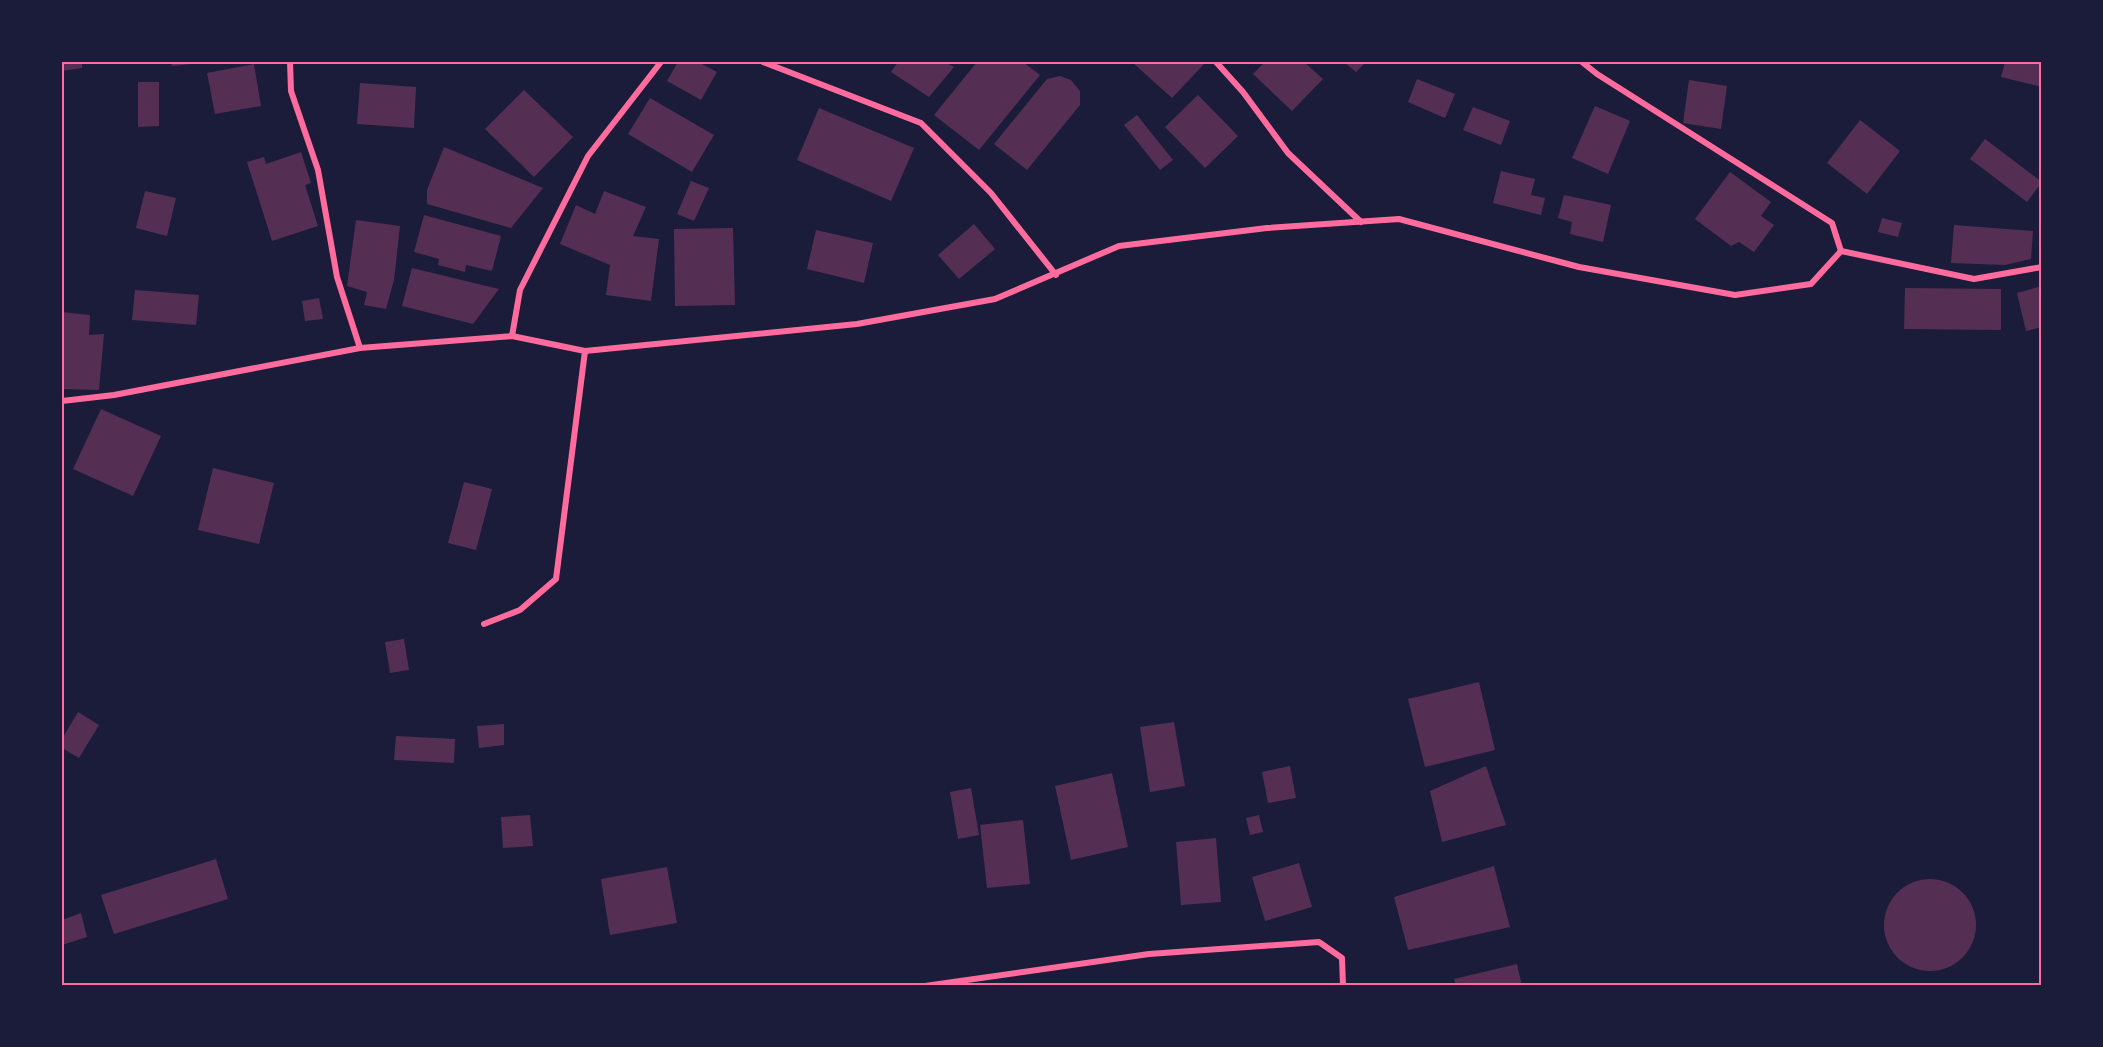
<svg xmlns="http://www.w3.org/2000/svg" width="2103" height="1047" font-family="Raleway,sans-serif">
<style>
.building{fill:#542f53}
.lines{fill:none;stroke-linecap:round;stroke-linejoin:round}
.minor{stroke:#ff6b9d;stroke-width:6}
.neatline{fill:none;stroke:#ff6b9d;stroke-width:2}
</style>
<rect width="100%" height="100%" fill="#1b1b3a"/>
<g class="building">
<polygon points="62,62 82,62 82,68 62,71"/>
<polygon points="171,62 201,62 201,63 172,66"/>
<polygon points="678,62 698,62 717,72 701,100 667,81"/>
<polygon points="898,62 945,62 954,67 929,97 891,72"/>
<polygon points="977,62 1023,62 1040,75 979,150 934,115"/>
<polygon points="1132,62 1206,62 1172,98"/>
<polygon points="1265,62 1304,62 1323,79 1292,111 1253,74"/>
<polygon points="1344,62 1366,62 1356,72"/>
<polygon points="2005,62 2042,62 2042,87 2001,77"/>
<polygon points="254,64 261,106 215,114 207,73"/>
<polygon points="1060,76 1071,80 1080,91 1080,105 1027,170 994,144 1047,79"/>
<polygon points="1417,79 1455,94 1445,118 1408,102"/>
<polygon points="1689,80 1727,86 1721,129 1683,123"/>
<polygon points="138,82 159,82 159,126 138,127"/>
<polygon points="360,83 416,87 414,128 357,124"/>
<polygon points="524,90 573,137 534,177 485,129"/>
<polygon points="1198,95 1238,136 1205,168 1165,127"/>
<polygon points="650,98 714,135 692,172 628,134"/>
<polygon points="1595,106 1630,121 1608,174 1572,158"/>
<polygon points="1473,107 1510,121 1501,145 1463,130"/>
<polygon points="819,108 914,148 891,201 797,160"/>
<polygon points="1137,115 1173,160 1160,170 1124,125"/>
<polygon points="1860,120 1900,151 1867,194 1827,163"/>
<polygon points="1985,139 2042,182 2027,202 1970,159"/>
<polygon points="444,147 543,188 511,228 427,204 427,190"/>
<polygon points="301,152 311,183 305,185 318,226 272,241 247,162 264,157 266,164"/>
<polygon points="1501,171 1535,179 1531,195 1545,198 1541,215 1493,203"/>
<polygon points="1730,172 1771,202 1761,216 1774,225 1754,252 1739,242 1731,246 1695,219"/>
<polygon points="691,181 709,188 694,221 677,214"/>
<polygon points="145,191 176,198 167,236 136,228"/>
<polygon points="604,191 646,207 633,236 659,239 651,301 606,295 610,265 560,244 576,205 595,214"/>
<polygon points="1564,195 1611,205 1603,242 1570,234 1572,222 1558,218"/>
<polygon points="424,215 501,236 492,271 466,265 465,272 438,265 439,259 414,252"/>
<polygon points="1882,218 1902,223 1898,237 1878,232"/>
<polygon points="356,220 400,226 394,280 386,309 364,305 367,292 347,286"/>
<polygon points="974,224 995,249 959,279 938,255"/>
<polygon points="1954,225 2033,231 2031,259 2005,265 1951,263"/>
<polygon points="733,228 735,305 675,306 674,229"/>
<polygon points="816,230 873,243 864,283 807,269"/>
<polygon points="412,268 499,289 473,324 402,306"/>
<polygon points="2042,286 2042,327 2026,331 2017,293"/>
<polygon points="1905,288 2001,289 2001,330 1904,329"/>
<polygon points="135,290 199,295 196,325 132,320"/>
<polygon points="319,298 323,319 305,321 302,301"/>
<polygon points="62,312 90,315 89,335 104,334 99,390 62,389"/>
<polygon points="101,409 161,436 133,496 73,469"/>
<polygon points="213,468 274,483 259,544 198,530"/>
<polygon points="464,482 492,489 476,550 448,543"/>
<polygon points="404,639 409,670 390,673 385,642"/>
<polygon points="1479,682 1495,750 1425,767 1408,699"/>
<polygon points="78,712 99,725 79,758 62,748 62,739"/>
<polygon points="1174,722 1185,786 1150,792 1140,727"/>
<polygon points="504,724 504,745 479,748 477,726"/>
<polygon points="396,736 455,739 454,763 394,760"/>
<polygon points="1290,766 1296,798 1268,803 1262,772"/>
<polygon points="1486,766 1506,825 1442,842 1430,791"/>
<polygon points="1112,773 1128,847 1071,860 1055,786"/>
<polygon points="971,788 979,835 958,839 950,792"/>
<polygon points="530,815 533,846 503,848 501,817"/>
<polygon points="1259,815 1263,832 1250,835 1246,818"/>
<polygon points="1023,820 1030,884 987,888 980,825"/>
<polygon points="1216,838 1221,902 1181,905 1176,842"/>
<polygon points="216,859 228,899 114,934 101,895"/>
<polygon points="1299,863 1312,907 1265,921 1252,877"/>
<polygon points="1494,866 1510,927 1408,950 1394,897"/>
<polygon points="667,867 677,923 610,935 601,879"/>
<circle cx="1930" cy="925" r="46"/>
<polygon points="81,913 87,937 62,945 62,920"/>
<polygon points="1517,964 1522,986 1456,986 1454,979"/>
</g>
<g class="lines">
<g class="minor">
<polyline points="290,62 291,91 318,170 337,277 360,348"/>
<polyline points="763,62 921,123 991,193 1056,275"/>
<polyline points="1216,62 1243,92 1288,153 1361,222"/>
<polyline points="1582,62 1597,74 1832,223 1841,251 1974,279 2042,267"/>
<polyline points="512,336 520,290 588,156 661,62"/>
<polyline points="62,401 114,395 360,348 512,336 585,351 857,324 995,299 1119,246 1267,228 1399,219 1579,267 1735,295 1811,284 1841,251"/>
<polyline points="484,624 520,610 556,579 585,351"/>
<polyline points="925,986 1149,954 1319,942 1342,958 1343,986"/>
</g>
</g>
<rect width="2103" height="1047" fill="none" stroke="#1b1b3a" stroke-width="126"/>
<rect x="63" y="63" width="1977" height="921" class="neatline"/>
</svg>
